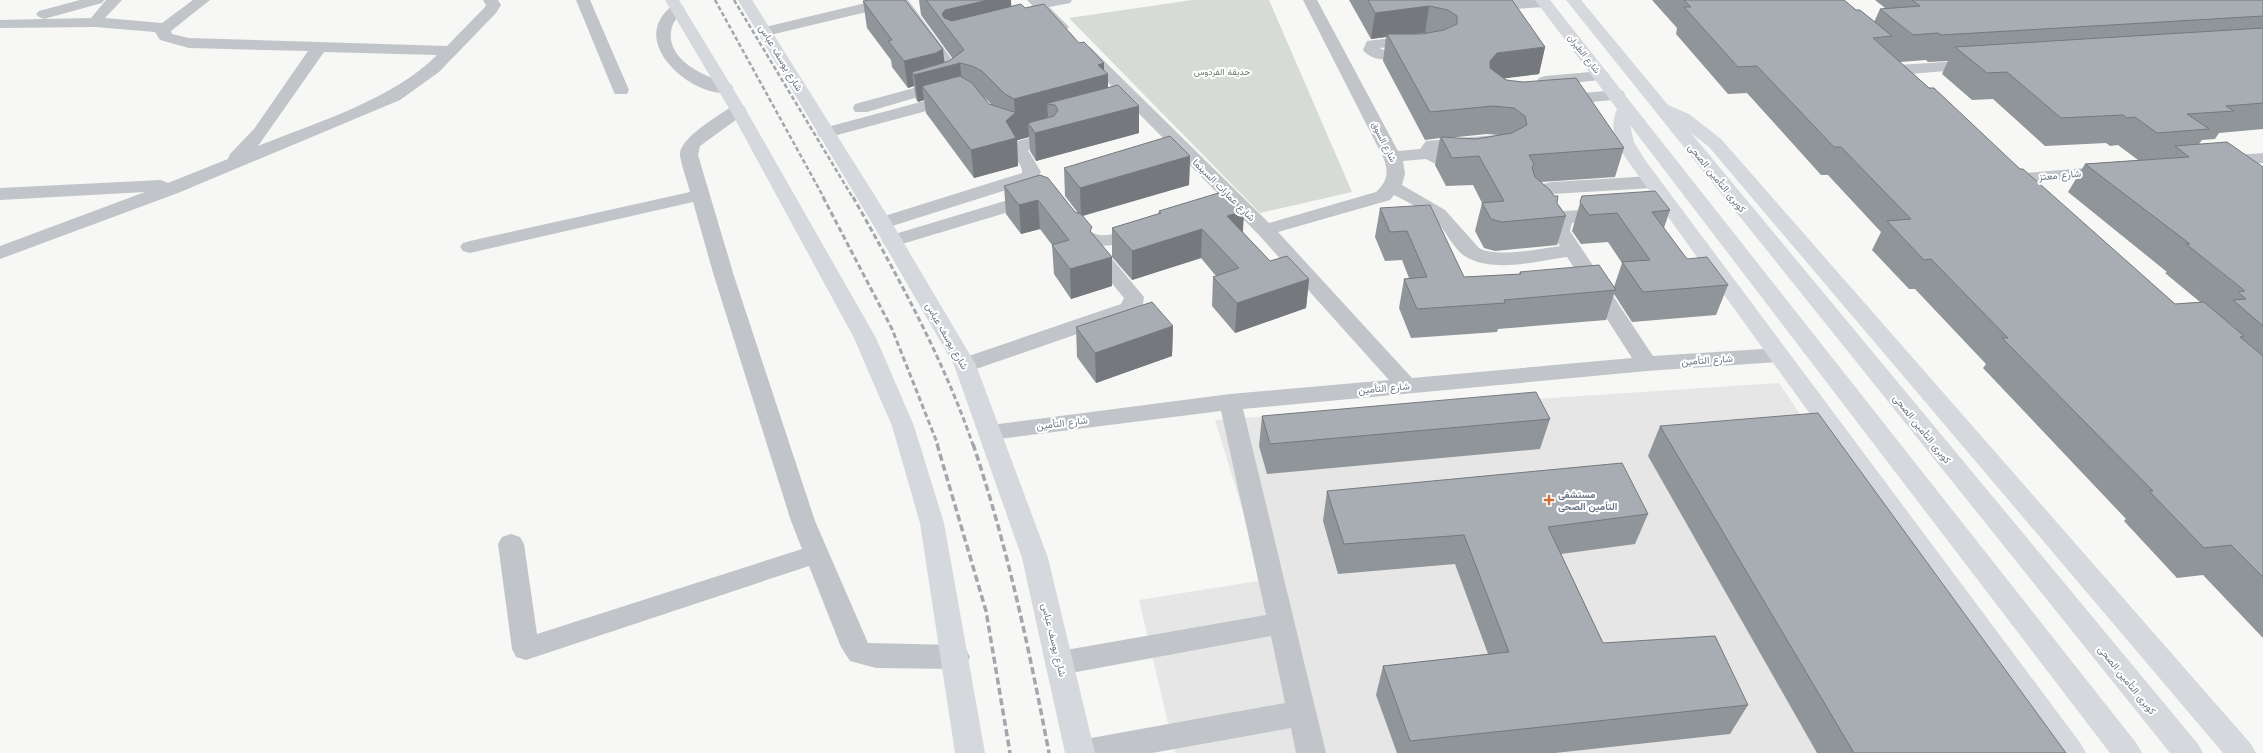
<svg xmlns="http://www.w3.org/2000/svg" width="2263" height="753" font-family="'Work Sans',Vazirmatn,sans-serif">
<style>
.built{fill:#e5e6e5}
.green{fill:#d6dcd5}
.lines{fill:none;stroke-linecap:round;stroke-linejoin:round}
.minor{fill:#c1c4c8;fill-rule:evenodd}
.major{fill:#d5d8dc;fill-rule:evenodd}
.rail-far2{stroke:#a3a7ad;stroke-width:2.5;stroke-dasharray:4.5 2.5;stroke-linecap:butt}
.rail-far1{stroke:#a3a7ad;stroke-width:3;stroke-dasharray:5.5 3;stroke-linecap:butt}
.rail{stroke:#a3a7ad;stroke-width:3.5;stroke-dasharray:7 3.5;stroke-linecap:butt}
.wall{fill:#90959a;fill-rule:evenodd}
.shaded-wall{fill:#75797d}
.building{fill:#a7adb3;stroke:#75797d}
.poi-dot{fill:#d16f3b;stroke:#fff;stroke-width:1.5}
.labels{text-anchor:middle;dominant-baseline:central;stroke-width:4;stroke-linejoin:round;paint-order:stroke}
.far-street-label{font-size:9px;fill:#6a7583;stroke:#fff}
.far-park-label{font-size:9px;fill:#697b68;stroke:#fff}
.street-label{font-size:10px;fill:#6a7583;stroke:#fff}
.poi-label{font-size:10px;font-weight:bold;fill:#6a7583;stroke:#fff;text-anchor:start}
</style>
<rect width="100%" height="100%" fill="#f7f7f5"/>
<polygon class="built" points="1779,383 2030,753 1175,753 1139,600 1264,580 1215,420"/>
<polygon class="green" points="1192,0 1269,0 1352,192 1260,213 1069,18"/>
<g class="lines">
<g class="minor">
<path d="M80,0h24l-2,3 -58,16 47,-1 15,-18h16l-17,18 57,5 31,-23h17l-39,31 1,3 17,4 258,8 38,-39 1,-2 -3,-5h15l3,5 -5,8 -57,59 -39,28 -222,93 -178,66v-13l145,-54 -145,8v-12l161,-8 7,3 60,-24 2,-5 24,-25 54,-78 -119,-3 -29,-8 -5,-8 -60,-5 -95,1v-8l44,-1 -5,-2 -3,-3 3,-3zM324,52l113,3c-43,44 -122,68 -179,91z"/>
<polygon points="576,0 590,0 629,90 627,94 615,94 613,90"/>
<polygon points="878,0 908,0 965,77 952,87 867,112 855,112 853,108 855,104 940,81 948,76 896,5 766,36 761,34 758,31 761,28"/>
<polygon points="1027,0 1072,0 1070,3 1049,7 1069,27 1066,30 1056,30"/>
<path d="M1303,0h14l81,151 22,-2 6,-8 70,-6 18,5 5,12c-8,12 -64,16 -79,13 -5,-1 -9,-3 -14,-6l-23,2 2,13 -3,11 43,25 34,38c18,10 60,1 81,-2l-10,-15 3,-11c-13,-3 -25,-9 -27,-24l8,-10 18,-4 100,-6 6,2 3,4 -3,4 -6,2 -100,6 -8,3 1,4 16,10 45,-2 7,2 2,4 -2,4 -41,4 -2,8 83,125 125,-8 8,2 3,5 -3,5 -8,2 -131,9 -404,38 83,344h-30l-5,-25 -139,25h-87l5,-9 10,-4 205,-37 -14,-67 -211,39 -10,-4 -4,-8 4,-8 10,-4 206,-36 -45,-204 -230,29 -8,-2 -4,-6 4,-6 247,-32 159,-14 -131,-146 -182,-184 2,-3h12l179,176 107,-31c12,-11 13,-21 7,-35zM1495,145l5,2 1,3 -53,6 -10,-7zM1394,195c16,8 31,16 44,28 10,11 17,30 32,36 29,13 67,2 97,-2l65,101 -220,20 -134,-146 112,-32z"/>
<polygon points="1515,0 1549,0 1551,3 1549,6 1544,7 1485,11 1480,9 1477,6 1480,3"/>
<path d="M677,4l5,2 3,3c-5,6 -11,11 -13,18 -9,33 35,51 59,57l2,4 -2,4c-32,8 -92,-39 -70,-74 4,-6 9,-12 16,-14z"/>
<path d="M1425,34l18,4 7,5 1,6c-7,11 -60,13 -72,10 -6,-1 -12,-4 -16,-9l4,-9zM1425,44l10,3 -48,4 -8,-3z"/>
<polygon points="1974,60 1980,62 1982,65 1980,68 1899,75 1893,73 1891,70 1893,67 1899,65"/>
<polygon points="1602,71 1608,73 1610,76 1608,79 1545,86 1539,84 1537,81 1539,78 1545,76"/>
<polygon points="1617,90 1623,91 1625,95 1623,99 1560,105 1554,104 1552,100 1554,96 1560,95"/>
<polygon points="954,93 960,94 962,98 960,102 826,138 820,137 817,133 820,129"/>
<path d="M738,105l6,1 2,4 -2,4 -44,32 -2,9 36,121 81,245 53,122 88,2 10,4 4,8 -4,8 -10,4 -80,-1 -26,-7 -9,-14 -32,-81 -283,94 -10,-3 -4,-8 -14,-105 4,-7 9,-3 9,3 4,7 13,90 265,-85 -11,-28 -77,-245 -21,-74 -223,51 -7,-2 -3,-4 3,-4 7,-2 220,-49c-3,-12 -8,-24 -10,-36 -2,-18 39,-40 52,-50z"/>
<path d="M1059,130l6,1 3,4 -3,4 -37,11 13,22 -6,9 -146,46 -7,2 -7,-2 -3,-4 3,-4 147,-46c1,-8 -9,-16 -12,-24l8,-8z"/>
<polygon points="2263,153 2263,163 2222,166 2216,165 2213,161 2216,157 2222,156"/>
<polygon points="2108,166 2114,167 2117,171 2114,175 2025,183 2019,182 2016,178 2019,174 2025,173"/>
<polygon points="1035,192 1042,194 1044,198 1042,202 892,247 885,245 882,241 885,237"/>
<path d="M1074,216l7,2c3,4 5,10 9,13 16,13 40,-8 58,-4l3,4c-10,15 -59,19 -74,9 -5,-4 -9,-12 -13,-18l3,-4z"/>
<polygon points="1102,253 1109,255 1144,297 1143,304 1135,314 973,370 965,372 957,370 954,365 957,360 1121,304 1124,298 1092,259 1095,255"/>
</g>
<g class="major">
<polygon points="665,0 679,0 746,110 876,338 914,426 944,523 985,753 955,753 920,523 892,426 854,338 730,110"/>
<polygon points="738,0 752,0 892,223 976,365 1048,558 1095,753 1065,753 1022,558 954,365 872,223"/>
<path d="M1535,0h15l587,744 5,9h-32l-480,-628 4,17 11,18 436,584 5,9h-32l-424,-589c-13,-19 -22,-33 -13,-55z"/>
<polygon points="1566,0 1581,0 1668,105 1689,114 1721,139 2251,744 2256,753 2223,753 1709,147 1691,133 2198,744 2203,753 2170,753"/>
</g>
<g class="rail-far2">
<polyline points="715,0 824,198"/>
<polyline points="734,0 853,198"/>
</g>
<g class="rail-far1">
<polyline points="823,197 892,329 938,445"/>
<path d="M853,197c45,80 90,161 120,248"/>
</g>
<g class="rail">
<polyline points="937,444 986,611 1010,753"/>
<path d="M973,444c34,101 56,204 76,309"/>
</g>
</g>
<g class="wall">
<path d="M919,0h92v6l14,2 54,35 25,20v8l4,16 31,19v27l-103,28 -6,-10 -1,-14 -11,3 -1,1 1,25 -44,12 -48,-65 -2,-13 -6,2 -2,-3 -2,-13 -6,2 -16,-21 -1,-7 -24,-32 -4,-27 81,62 5,-2 4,-2 -32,-44zM984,97l7,7h-2z"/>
<path d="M1349,0h163l33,47 -6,27 -35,4 120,70 -9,29 -74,5 25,34 -9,29 -62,6 -11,-3 -9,-17 7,-28 -9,-18 -27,1 -11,-21 5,-27 -15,2 -42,-79 3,-24 -15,2zM1425,33h3l-6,1h-11zM1487,134l12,1 -23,4 -28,-1z"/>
<path d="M1652,0h192l12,10 18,12 6,-13 5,-1 -10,-8h388v129l-44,4 -4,6 -13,1 -3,4 64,23v471l-60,-63 -26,3 -53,-57 2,-2 -143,-151 3,-4 -71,-75h-6l-37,-39 9,-18 -53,-57h-7l-74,-82 -19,1 -52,-60 1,-6zM1926,60l2,2 20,-1 -6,13 30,26 21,-1 52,47 61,-3 4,3 8,-1 20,15 -53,4 -17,28 99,80 -2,1 35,29 -25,2 -155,-135 -120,-107z"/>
<polygon points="1190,156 1189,185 1083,216 1092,233 1112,286 1071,299 1054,274 1052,245 1040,229 1021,234 1006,214 1004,186 1078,213 1065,196 1064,168"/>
<polygon points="1582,196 1670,210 1664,228 1687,259 1728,285 1716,315 1632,322 1614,294 1606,320 1498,329 1497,332 1411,338 1399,308 1404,279 1409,278 1402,260 1385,261 1375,237 1380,208 1464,277 1519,274 1520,272 1614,287 1622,263 1608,242 1581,244 1572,231"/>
<polygon points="1159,211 1244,211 1243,232 1270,261 1309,279 1306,308 1235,333 1212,306 1213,277 1216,276 1201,258 1132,280 1112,257 1112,228 1158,214"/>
<polygon points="1173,326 1172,356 1096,383 1077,357 1076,327"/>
<polygon points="1262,416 1550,419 1540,449 1267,474 1259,446"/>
<polygon points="1660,426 2066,753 1817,753 1648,456"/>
<polygon points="1327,491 1648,514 1635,544 1561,554 1603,643 1748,705 1730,734 1555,753 1397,753 1376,695 1383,666 1488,654 1455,564 1338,574 1323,521"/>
</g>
<g class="shaded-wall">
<polygon points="988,0 1011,0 1012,21 953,35 942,14 945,10"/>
<polygon points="1429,6 1425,33 1388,37 1387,34 1386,37 1371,39 1375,13"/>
<polygon points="1545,47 1539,74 1491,80 1490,61 1497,53"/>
<polygon points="943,49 945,67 960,63 963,91 922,86 924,100 918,102 914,75 912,72 914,86 908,88 904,61"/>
<polygon points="1104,63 1104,75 1108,74 1108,102 1058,110 1055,105 1047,104 1049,129 1139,106 1139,133 1036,161 1035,133 1028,123 1029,137 1018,140 1017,141 1018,166 974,178 971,150 1006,121 1015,112 1014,99 1098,65"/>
<polygon points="1190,156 1189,185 1081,216 1080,188"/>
<polygon points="1038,200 1040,229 1021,234 1019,205"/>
<polygon points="1244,211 1242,240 1227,216"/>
<polygon points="1202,229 1201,258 1132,280 1132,251"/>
<polygon points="1112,257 1112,286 1071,299 1070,269"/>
<polygon points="1309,279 1306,308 1235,333 1237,303"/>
<polygon points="1173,326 1172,356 1096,383 1095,353"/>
</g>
<g class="building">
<polygon points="870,0 905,0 943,49 936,53 904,61 888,41 892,40 863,1"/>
<polygon points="926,0 988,0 945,10 942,14 944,18 952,21 1021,4 1025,8 1044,4 1079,43 1084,42 1104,63 1098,65 1108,74 1014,99 1005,94 982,71 972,66 960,63 914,75 912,72 949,61 964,50"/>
<polygon points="1368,0 1512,0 1545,47 1497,53 1490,61 1490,68 1506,80 1523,82 1576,78 1624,148 1529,155 1534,164 1532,168 1535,177 1550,190 1554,196 1558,196 1557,203 1566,216 1502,222 1491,219 1482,203 1504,201 1479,156 1452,158 1441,137 1476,139 1512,133 1527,125 1525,116 1514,108 1493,106 1430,112 1387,34 1422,34 1444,30 1457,24 1457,16 1448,10 1429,6 1375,13"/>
<polygon points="1684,0 1844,0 1856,10 1860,10 1892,36 1873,38 1929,88 1934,88 2020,169 2023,169 2175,304 2204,302 2244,336 2240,337 2263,356 2263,577 2231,545 2204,548 2149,491 2153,491 2002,338 2008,338 1931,259 1924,260 1887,221 1911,219 1841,147 1834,147 1757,66 1738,67 1684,7 1691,7"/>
<polygon points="1912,0 2263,0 2263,16 1941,35 1938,33 1913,35 1880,9 1920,6"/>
<polygon points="2263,28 2263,103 2226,106 2234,111 2187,114 2209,129 2157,133 2135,117 2127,118 2123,115 2061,118 2007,72 1987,73 1955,47"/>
<polygon points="960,76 972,83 989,104 1014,112 1118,85 1139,106 1035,133 1028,123 1054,116 1058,110 1055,105 1047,104 1016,112 1006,121 1016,138 971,150 922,86"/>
<polygon points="1170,136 1190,156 1080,188 1064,168"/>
<polygon points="2227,142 2263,167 2263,326 2233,300 2246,299 2238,292 2245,291 2186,244 2190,244 2085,164 2189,157 2175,146"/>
<polygon points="1040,175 1048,178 1075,212 1081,214 1092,227 1090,231 1112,257 1070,269 1052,245 1069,240 1038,200 1019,205 1004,186"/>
<polygon points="1225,191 1244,211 1227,216 1270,261 1287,256 1309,279 1237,303 1213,277 1239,268 1202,229 1132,251 1112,228 1161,213 1159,211"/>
<polygon points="1655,191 1670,210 1652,212 1687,259 1707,257 1728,285 1643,292 1622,262 1650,260 1617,213 1589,215 1580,202 1582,196"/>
<polygon points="1430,205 1464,277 1521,274 1520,272 1599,265 1616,290 1504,300 1505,303 1417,309 1404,279 1427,277 1407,231 1390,232 1380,208"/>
<polygon points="1152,302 1173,326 1095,353 1076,327"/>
<polygon points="1536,392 1550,419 1270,444 1262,416"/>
<polygon points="1818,413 2066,753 1854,753 1660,426"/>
<polygon points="1622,463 1648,514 1548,527 1603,643 1715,636 1748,705 1410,741 1383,666 1509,652 1464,535 1344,544 1327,491"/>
</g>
<path class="poi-dot" d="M1547 494h4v4h4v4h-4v4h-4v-4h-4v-4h4z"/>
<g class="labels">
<g class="far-street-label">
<text transform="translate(1584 54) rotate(52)">شارع الطيران</text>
<text transform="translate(1384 142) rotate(63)">شارع السوق</text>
</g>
<g class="far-park-label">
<text x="1222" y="72">حديقة الفردوس</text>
</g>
<g class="street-label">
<text transform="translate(781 58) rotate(59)">شارع يوسف عباس</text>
<text transform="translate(2060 175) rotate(-5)">شارع معتز</text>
<text transform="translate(1717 178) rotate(51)">كوبرى التأمين الصحى</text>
<text transform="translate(1224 190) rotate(45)">شارع عمارات السينما</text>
<text transform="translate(947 336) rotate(60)">شارع يوسف عباس</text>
<text transform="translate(1707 360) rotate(-4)">شارع التأمين</text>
<text transform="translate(1384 388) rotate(-5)">شارع التأمين</text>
<text transform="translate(1062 423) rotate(-7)">شارع التأمين</text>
<text transform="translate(1922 429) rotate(51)">كوبرى التأمين الصحى</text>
<text transform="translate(1054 640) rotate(76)">شارع يوسف عباس</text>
<text transform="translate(2127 680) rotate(51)">كوبرى التأمين الصحى</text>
</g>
<g class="poi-label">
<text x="1558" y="494">مستشفى<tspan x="1558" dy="12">التأمين الصحى</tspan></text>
</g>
</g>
</svg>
